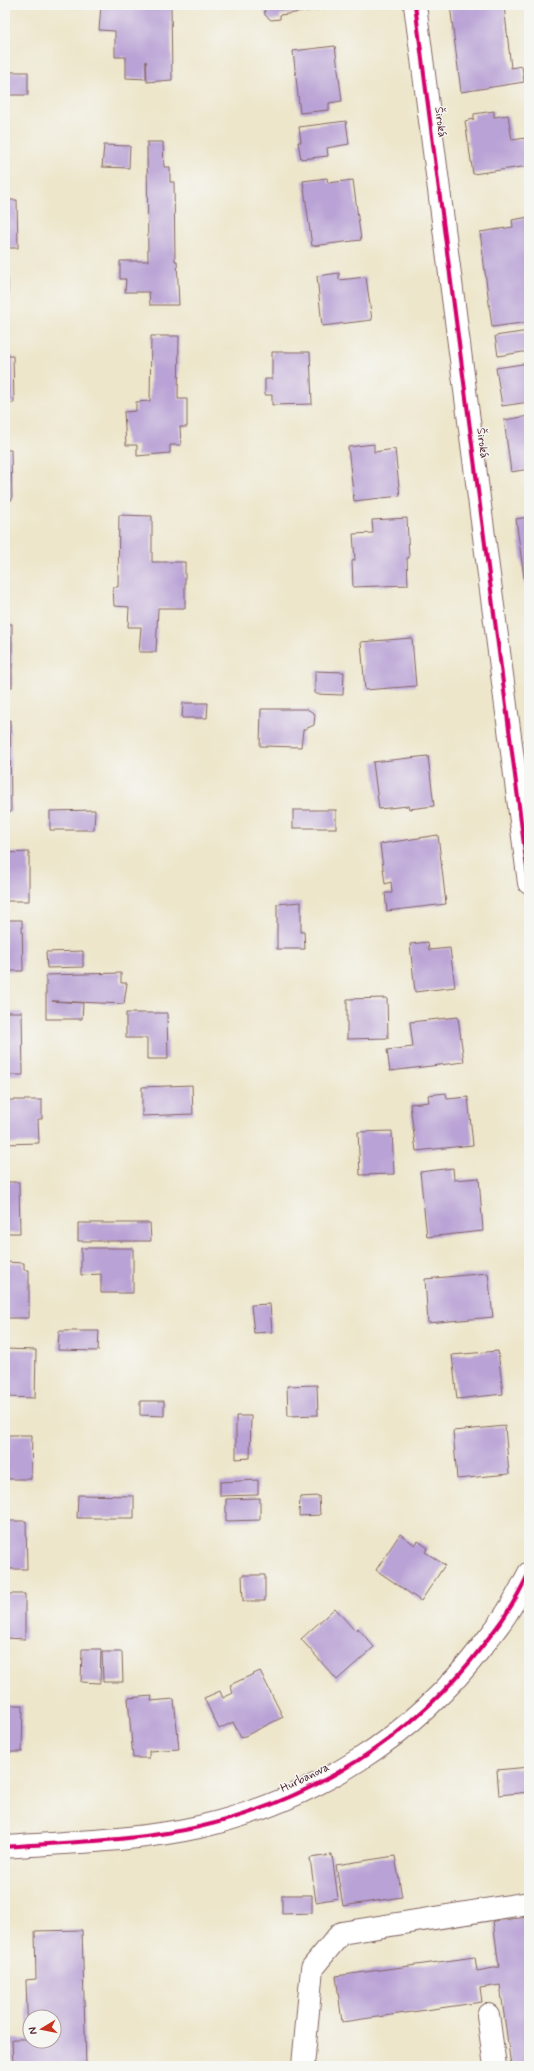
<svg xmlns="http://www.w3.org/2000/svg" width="534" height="2071" font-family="Mynerve,sans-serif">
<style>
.building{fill:#b9a2d5;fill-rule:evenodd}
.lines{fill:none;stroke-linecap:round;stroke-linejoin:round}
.minor-casing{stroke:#836563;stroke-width:24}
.minor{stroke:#fff;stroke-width:22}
.cycleway-casing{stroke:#f6f6f2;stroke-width:6}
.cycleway{stroke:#d6006c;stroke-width:4}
.labels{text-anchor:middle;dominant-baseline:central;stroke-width:3;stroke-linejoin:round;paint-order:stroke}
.street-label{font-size:12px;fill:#4a1f2b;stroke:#f6f6f2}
</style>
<rect width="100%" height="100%" fill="#f6f6f2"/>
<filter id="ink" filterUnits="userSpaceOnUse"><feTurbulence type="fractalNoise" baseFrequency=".025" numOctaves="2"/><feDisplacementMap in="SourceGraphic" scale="8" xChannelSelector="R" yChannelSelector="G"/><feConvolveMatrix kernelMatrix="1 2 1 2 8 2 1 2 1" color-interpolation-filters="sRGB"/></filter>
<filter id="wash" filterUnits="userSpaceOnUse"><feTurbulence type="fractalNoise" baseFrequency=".012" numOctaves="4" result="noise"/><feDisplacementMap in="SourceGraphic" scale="16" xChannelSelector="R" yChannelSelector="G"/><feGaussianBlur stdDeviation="0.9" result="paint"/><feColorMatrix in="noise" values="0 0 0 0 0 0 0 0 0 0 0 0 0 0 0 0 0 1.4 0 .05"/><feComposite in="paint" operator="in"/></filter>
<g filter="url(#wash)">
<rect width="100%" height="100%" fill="#ede6cb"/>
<g id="blocks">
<g class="building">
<polygon points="101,5 171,5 172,80 147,82 146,61 146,79 126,78 126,57 115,57 115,31 99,30"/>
<polygon points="264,5 330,5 330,8 280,15 280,19 271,20 265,15"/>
<polygon points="450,5 504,5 511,68 522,66 524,82 461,92"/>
<polygon points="335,46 342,101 329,103 329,110 300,113 293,51"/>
<rect x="5" y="72" width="23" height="23"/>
<polygon points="494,111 494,117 508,115 512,140 526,138 529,166 473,174 465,121 474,119 474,114"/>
<polygon points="346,121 349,144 327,148 328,156 301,159 298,142 301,142 299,127"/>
<polygon points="147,142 163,142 164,167 170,167 170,182 174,182 175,261 177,261 179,305 150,305 149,292 125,292 126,279 120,279 120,261 148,261"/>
<polygon points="104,145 130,146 129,168 102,167"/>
<polygon points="327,178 328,183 353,180 361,240 312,246 303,181"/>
<polygon points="5,200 17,200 18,248 5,248"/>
<polygon points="529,217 529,322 492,327 480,232 513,227 512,220"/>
<polygon points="339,273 339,280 366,277 372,320 322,326 317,276"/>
<rect x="5" y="278" width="3" height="47"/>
<polygon points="529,331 529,351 498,356 495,336"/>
<polygon points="151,336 179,336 178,399 187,399 187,427 180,427 181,445 170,445 170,453 137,456 137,445 126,445 124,412 136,411 136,402 150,401"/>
<polygon points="272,352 310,352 312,404 272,405 272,395 265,395 265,379 272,379"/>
<polygon points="5,356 13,356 14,403 5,403"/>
<polygon points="529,363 529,402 502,406 496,368"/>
<polygon points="529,416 529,469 511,472 504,420"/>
<polygon points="374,444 374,452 395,449 400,496 354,501 348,447"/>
<polygon points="5,450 11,450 12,500 5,500"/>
<polygon points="119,515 152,516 152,562 185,562 185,608 158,608 156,652 139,652 141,627 128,627 129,607 114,606 113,587 118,587"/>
<polygon points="528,517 529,522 528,607 516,519"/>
<polygon points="407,518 409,558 407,558 408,585 353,587 352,561 355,560 353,534 373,533 372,520"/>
<polygon points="5,543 6,543 7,584 5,584"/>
<rect x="5" y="624" width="7" height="63"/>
<polygon points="412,638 416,686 365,690 361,642"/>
<polygon points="315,671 344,672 343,695 315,694"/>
<polygon points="183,703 208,703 207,718 182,718"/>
<polygon points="261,709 307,709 315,714 314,725 303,730 301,747 260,746"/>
<polygon points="5,720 10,720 11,812 5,812"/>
<polygon points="428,756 434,806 409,809 408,806 379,809 373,762"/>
<polygon points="95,810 94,830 50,830 50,811"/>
<rect x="293" y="810" width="43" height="18"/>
<polygon points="438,835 446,904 387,911 385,893 392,893 391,882 385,884 380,844"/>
<polygon points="29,852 29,901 5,901 5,853"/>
<polygon points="301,902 301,932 304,932 305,949 277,949 277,904"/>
<polygon points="5,920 22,920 23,971 5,971"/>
<polygon points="428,942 429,950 450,948 455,987 415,992 410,944"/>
<polygon points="83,951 83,967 47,968 46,952"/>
<polygon points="121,973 121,983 127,983 124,1004 52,1001 83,1003 82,1019 46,1019 46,975"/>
<polygon points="387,998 388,1038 347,1039 347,999"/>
<polygon points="5,1012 22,1012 23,1075 5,1075"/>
<polygon points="126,1013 167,1013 168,1059 147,1059 147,1038 126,1038"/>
<polygon points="458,1017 464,1062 390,1071 387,1050 413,1047 410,1022"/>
<polygon points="192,1085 193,1114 142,1116 142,1087"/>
<polygon points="446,1093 447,1099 468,1097 473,1145 416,1151 410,1104 429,1102 428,1095"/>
<polygon points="5,1100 42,1100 42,1119 38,1119 39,1143 5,1144"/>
<polygon points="392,1131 394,1174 360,1175 358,1132"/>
<polygon points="453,1168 454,1180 479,1178 483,1231 427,1237 420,1172"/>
<polygon points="5,1182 19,1182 20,1233 5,1233"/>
<polygon points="78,1223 150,1223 151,1241 78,1241"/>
<polygon points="81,1248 133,1248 133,1293 101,1293 101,1274 81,1275"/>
<polygon points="5,1262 24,1263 24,1270 29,1270 29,1318 5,1318"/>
<polygon points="488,1273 493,1317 428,1323 425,1279"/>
<polygon points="270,1304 272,1332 254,1333 251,1305"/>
<polygon points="59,1331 99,1331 98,1351 58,1350"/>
<polygon points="5,1349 36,1350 35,1398 5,1397"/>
<polygon points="498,1351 503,1394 457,1399 452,1355"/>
<polygon points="317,1385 318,1415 288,1416 287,1386"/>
<polygon points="140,1401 164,1401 164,1416 140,1415"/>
<polygon points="236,1416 251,1416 250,1458 236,1459"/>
<polygon points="505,1426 509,1474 457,1479 453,1431"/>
<polygon points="5,1435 32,1435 31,1479 5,1479"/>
<polygon points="258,1480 258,1495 220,1496 220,1482"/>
<polygon points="78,1495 134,1496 134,1518 77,1518"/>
<polygon points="319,1496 320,1515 299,1516 300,1497"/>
<polygon points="260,1498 260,1520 226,1521 226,1499"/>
<polygon points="5,1521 26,1521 27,1569 5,1569"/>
<polygon points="400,1534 415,1545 418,1541 428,1548 425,1552 445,1565 421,1601 376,1570"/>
<polygon points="242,1575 265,1575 265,1601 243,1601"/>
<polygon points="5,1594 25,1594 25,1639 5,1638"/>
<polygon points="335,1608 355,1631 358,1628 374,1647 337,1680 301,1639"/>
<polygon points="82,1649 101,1649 100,1683 81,1682"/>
<polygon points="102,1652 122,1652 123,1682 103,1682"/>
<polygon points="260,1671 283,1717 241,1738 233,1722 219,1729 204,1698 220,1691 223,1698 233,1693 230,1685"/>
<polygon points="152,1696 151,1701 174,1699 179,1749 149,1751 149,1758 133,1758 128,1698"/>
<polygon points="5,1705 23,1705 22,1752 5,1752"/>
<polygon points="529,1767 529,1792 499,1795 497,1770"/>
<polygon points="332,1855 338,1898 316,1902 310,1858"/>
<polygon points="395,1856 402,1897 343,1906 336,1865"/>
<polygon points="282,1895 312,1895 312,1913 282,1914"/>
<polygon points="529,1917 529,2066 511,2066 500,1985 480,1988 482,2002 342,2022 336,1976 475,1957 477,1971 499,1967 493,1921"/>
<path d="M82,1930l4,136h-73l-1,-27h16l-2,-59 10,-1 -1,-48zM30,2017h24v24h-24z"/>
</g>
</g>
</g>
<g filter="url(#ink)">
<use href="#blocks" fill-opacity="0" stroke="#836563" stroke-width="1"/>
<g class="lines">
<g class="minor-casing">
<g id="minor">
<polyline points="415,5 529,883"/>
<path d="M5,1847c64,-5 131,-6 194,-20 113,-26 215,-90 285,-183 8,-11 17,-21 24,-33 8,-12 14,-25 21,-38"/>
<polyline points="488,2015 495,2066"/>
<polyline points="303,2066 312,1968 341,1933 529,1903"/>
</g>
</g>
<use href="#minor" class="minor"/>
<g class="cycleway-casing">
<g id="cycleway">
<polyline points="415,5 529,883"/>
<path d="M5,1847c64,-5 131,-6 194,-20 113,-26 215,-90 285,-183 8,-11 17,-21 24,-33 8,-12 14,-25 21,-38"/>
</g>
</g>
<use href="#cycleway" class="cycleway"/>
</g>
</g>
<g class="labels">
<g class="street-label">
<text transform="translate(440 122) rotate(83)">Široká</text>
<text transform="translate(482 443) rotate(83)">Široká</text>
<text transform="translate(305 1778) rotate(-26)">Hurbanova</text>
</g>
</g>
<rect width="534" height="2071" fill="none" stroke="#f6f6f2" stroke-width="20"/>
<g transform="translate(42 2029) rotate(260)"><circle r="19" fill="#f6f6f2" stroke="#b1a0a2"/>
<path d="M0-3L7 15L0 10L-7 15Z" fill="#c8321e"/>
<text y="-6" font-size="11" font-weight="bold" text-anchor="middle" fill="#4a1f2b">N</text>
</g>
</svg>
